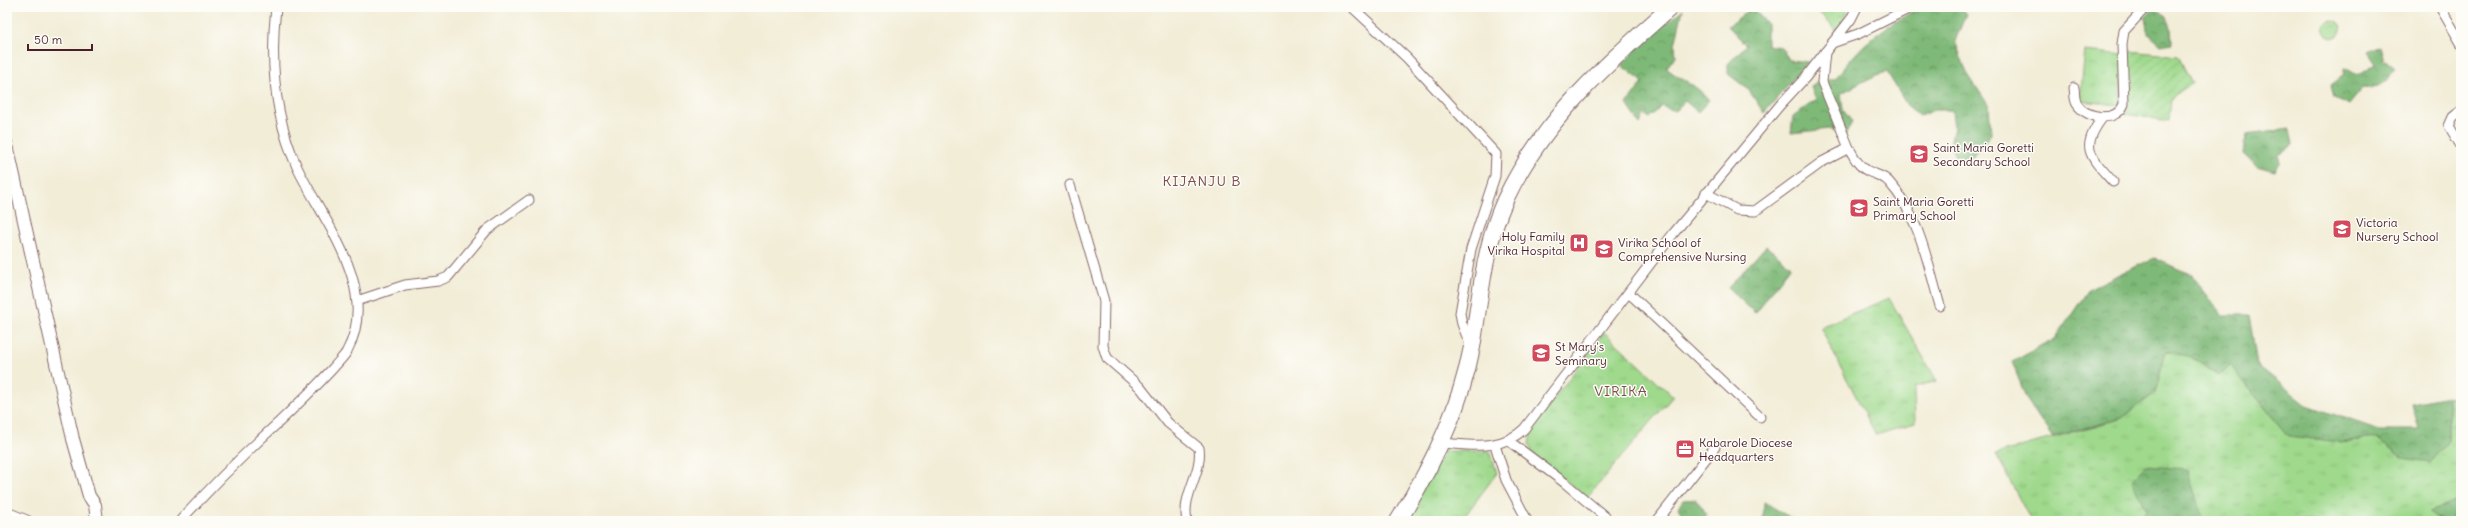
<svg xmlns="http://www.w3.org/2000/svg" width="2468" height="528" font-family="Delius,sans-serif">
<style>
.grass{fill:url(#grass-tufts);stroke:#747c5c}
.forest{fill:url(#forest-crowns);stroke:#646c52}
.garden{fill:url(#garden-furrows);stroke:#747c5c}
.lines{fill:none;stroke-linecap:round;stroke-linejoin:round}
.street-casing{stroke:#856767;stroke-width:11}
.secondary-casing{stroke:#856767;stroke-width:14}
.highway-casing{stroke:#856767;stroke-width:18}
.street{stroke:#fff;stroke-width:9}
.secondary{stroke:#fff;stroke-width:12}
.highway{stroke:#fff;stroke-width:16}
.labels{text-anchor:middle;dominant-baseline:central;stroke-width:3;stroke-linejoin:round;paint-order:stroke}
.poi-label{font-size:12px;fill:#4a1f2b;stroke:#fdfcf7;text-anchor:start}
.quarter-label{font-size:14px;letter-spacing:1px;fill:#7d4e4f;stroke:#fdfcf7}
</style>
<defs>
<pattern id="grass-tufts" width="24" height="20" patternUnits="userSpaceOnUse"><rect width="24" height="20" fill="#9fd98c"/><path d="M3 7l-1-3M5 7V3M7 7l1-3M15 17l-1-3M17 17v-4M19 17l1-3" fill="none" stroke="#8aba79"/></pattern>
<pattern id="forest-crowns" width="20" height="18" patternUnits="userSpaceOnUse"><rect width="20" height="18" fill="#7fb978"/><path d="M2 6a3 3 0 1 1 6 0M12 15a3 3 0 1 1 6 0" fill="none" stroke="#6a9663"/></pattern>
<pattern id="garden-furrows" width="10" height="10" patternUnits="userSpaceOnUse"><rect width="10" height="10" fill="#9fd98c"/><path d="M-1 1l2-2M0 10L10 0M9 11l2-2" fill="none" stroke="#8aba79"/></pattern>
</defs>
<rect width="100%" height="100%" fill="#fdfcf7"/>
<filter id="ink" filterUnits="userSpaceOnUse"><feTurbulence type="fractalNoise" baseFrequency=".025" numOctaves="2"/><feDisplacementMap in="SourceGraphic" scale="8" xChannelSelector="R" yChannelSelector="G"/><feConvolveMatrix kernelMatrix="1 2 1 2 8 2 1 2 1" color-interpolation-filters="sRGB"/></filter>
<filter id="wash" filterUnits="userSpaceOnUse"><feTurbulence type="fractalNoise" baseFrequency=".012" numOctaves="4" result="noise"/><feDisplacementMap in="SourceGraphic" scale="16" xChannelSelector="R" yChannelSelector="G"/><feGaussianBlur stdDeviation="0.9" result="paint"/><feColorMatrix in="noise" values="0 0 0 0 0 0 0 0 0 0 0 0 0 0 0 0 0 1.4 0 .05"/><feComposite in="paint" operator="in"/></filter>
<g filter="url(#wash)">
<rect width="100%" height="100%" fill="#f2edd7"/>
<g class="grass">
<polygon points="1814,7 1849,7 1841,26 1836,30"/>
<circle cx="2332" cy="29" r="9"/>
<polygon points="2085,51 2125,55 2120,105 2080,101"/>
<polygon points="1889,298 1937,381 1914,387 1915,423 1876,435 1820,327"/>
<polygon points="1604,332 1673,396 1587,498 1533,454 1529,444 1531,434 1541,416"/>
<polygon points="2166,351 2191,357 2219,376 2230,365 2251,388 2339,442 2377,438 2403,458 2448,442 2448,396 2461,402 2460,499 2430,512 2441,521 2200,521 2202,516 2189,521 2031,521 1996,454 2122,418 2155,393"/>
<polygon points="1444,451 1490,451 1497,473 1461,521 1404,521"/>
</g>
<g class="forest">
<path d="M1922,7h38l6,7 -11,27 12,32 22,33 2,28 -21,26h-12l-8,-16 4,-16 -2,-18h-18l-14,6 -12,-9 -21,-35c-17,4 -30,14 -46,21l2,17 9,12 -8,16 -15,-9 -38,4 2,-17 23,-16 -5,-13 12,-8h12c27,-36 46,-51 87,-72z"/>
<path d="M2153,7c18,12 18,15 19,36l-12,2 -12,-11 -3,-16z"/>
<polygon points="1752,8 1767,23 1767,45 1781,47 1789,60 1808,62 1764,113 1748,89 1728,74 1728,64 1746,45 1728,26"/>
<path d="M1683,9l-8,36 1,11 -10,12c17,14 28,14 43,32l-11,12 -13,-11 -10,10 -14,-5 -11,12 -6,-4 -4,10 -13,-20 16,-22 -22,-17 27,-27z"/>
<path d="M2380,46l4,14 11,9c-8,11 -18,21 -32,19l-15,18 -14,-8 -3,-13 13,-10v-7l14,8 18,-12 -8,-12z"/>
<polygon points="2290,129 2293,145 2279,155 2279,164 2274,171 2257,166 2244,154 2246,135"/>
<polygon points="1766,246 1791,266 1755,313 1728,288"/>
<polygon points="2154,258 2192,275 2222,315 2249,315 2257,365 2307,405 2379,430 2419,430 2412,403 2448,396 2448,442 2431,462 2403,458 2377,438 2339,442 2288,436 2230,365 2219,376 2191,357 2166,351 2155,393 2122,418 2052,437 2027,400 2012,362 2055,339 2089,289"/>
<polygon points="2145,466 2187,469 2202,516 2200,521 2140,521 2138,519 2146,511 2132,480"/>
<path d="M2459,476l2,1v42c-12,6 -22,1 -32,-7l31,-13z"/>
<polygon points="1696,499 1706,513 1705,521 1683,521 1684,517 1678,508 1683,500"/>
<polygon points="1764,502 1791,518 1795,521 1763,521"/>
</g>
<polygon class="garden" points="2131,51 2178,56 2192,83 2171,98 2169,121 2125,114"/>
</g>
<g filter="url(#ink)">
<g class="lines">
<g class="street-casing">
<g id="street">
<polyline points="1352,7 1407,58 1496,154 1495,176 1471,249 1460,313 1462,324 1470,344"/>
<polyline points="2440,7 2461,43"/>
<polyline points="1832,43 1858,34 1912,7"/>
<polyline points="1825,52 1822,82 1849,148"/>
<path d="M2074,88c1,5 0,12 3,16 9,15 40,19 47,0l-2,-60 2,-13 22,-24"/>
<polyline points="2461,111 2453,117 2449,126 2461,146"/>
<path d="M2103,117c-24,31 -13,39 10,65"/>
<path d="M1070,185l34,116 -1,45 4,12 33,29 28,36 31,25c4,25 -18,47 -12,73"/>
<path d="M1706,193l31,17 18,1 67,-49 27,-14c5,9 9,18 19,23 7,4 15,4 21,11 30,33 39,82 51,124"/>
<polyline points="1629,293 1760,417"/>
<polyline points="357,301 405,285 438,281 448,277 487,230 529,200"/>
<polyline points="1509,441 1565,483 1610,521"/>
<path d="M1442,443c30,2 59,8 82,-14l149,-195 107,-129 25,-27 46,-59 6,-12"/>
<polyline points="1495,445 1506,480 1526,518"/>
<polyline points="7,512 29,521"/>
<path d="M180,521c31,-34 64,-67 98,-98 20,-19 38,-36 56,-56 4,-5 10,-10 13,-16 34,-63 -25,-131 -50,-184 -23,-51 -27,-106 -21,-160"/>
<polyline points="1657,521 1715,447"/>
</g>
</g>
<g class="secondary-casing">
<polyline id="secondary" points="7,145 73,439 89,496 95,505 97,521"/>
</g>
<g class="highway-casing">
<path id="highway" d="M1398,521c34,-54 62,-111 74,-174 9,-51 11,-98 33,-147 36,-78 103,-138 166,-193"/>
</g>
<use href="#street" class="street"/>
<use href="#secondary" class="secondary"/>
<use href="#highway" class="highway"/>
</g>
</g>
<defs>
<g id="school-square" transform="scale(1)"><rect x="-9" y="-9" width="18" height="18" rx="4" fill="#d1495b" stroke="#fdfcf7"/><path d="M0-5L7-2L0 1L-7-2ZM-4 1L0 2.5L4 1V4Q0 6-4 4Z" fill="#fff"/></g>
<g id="hospital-square" transform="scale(1)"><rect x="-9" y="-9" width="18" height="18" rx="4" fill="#d1495b" stroke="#fdfcf7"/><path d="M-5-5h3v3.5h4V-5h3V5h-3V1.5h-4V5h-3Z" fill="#fff"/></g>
<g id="university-square" transform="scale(1)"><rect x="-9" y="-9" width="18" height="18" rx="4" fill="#d1495b" stroke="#fdfcf7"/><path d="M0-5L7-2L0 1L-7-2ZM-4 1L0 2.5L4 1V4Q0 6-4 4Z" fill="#fff"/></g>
<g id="office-square" transform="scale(1)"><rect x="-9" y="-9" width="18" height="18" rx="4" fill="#d1495b" stroke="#fdfcf7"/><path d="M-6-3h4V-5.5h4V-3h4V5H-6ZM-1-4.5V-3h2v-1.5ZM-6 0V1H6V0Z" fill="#fff"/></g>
</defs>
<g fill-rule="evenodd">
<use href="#school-square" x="1919" y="154"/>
<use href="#school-square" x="1859" y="208"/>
<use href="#school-square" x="2342" y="229"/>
<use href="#hospital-square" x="1579" y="243"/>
<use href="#university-square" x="1604" y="249"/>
<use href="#university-square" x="1541" y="353"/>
<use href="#office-square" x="1685" y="449"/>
</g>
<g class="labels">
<g class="poi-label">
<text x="1933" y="147">Saint Maria Goretti<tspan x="1933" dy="14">Secondary School</tspan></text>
<text x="1873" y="201">Saint Maria Goretti<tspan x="1873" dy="14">Primary School</tspan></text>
<text x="2356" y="222">Victoria<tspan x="2356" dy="14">Nursery School</tspan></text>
<text x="1565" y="236" text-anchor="end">Holy Family<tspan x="1565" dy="14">Virika Hospital</tspan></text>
<text x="1618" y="242">Virika School of<tspan x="1618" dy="14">Comprehensive Nursing</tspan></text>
<text x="1555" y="346">St Mary's<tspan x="1555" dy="14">Seminary</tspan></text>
<text x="1699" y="442">Kabarole Diocese<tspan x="1699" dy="14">Headquarters</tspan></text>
</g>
<g class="quarter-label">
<text x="1202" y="181">KIJANJU B</text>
<text x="1621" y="391">VIRIKA</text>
</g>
</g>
<rect width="2468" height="528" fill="none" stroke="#fdfcf7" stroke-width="24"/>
<path d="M28 44v6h64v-6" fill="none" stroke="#4a1f2b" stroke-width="2"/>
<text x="34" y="44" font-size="12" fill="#4a1f2b" stroke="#fdfcf7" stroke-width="3" paint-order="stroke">50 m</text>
</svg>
